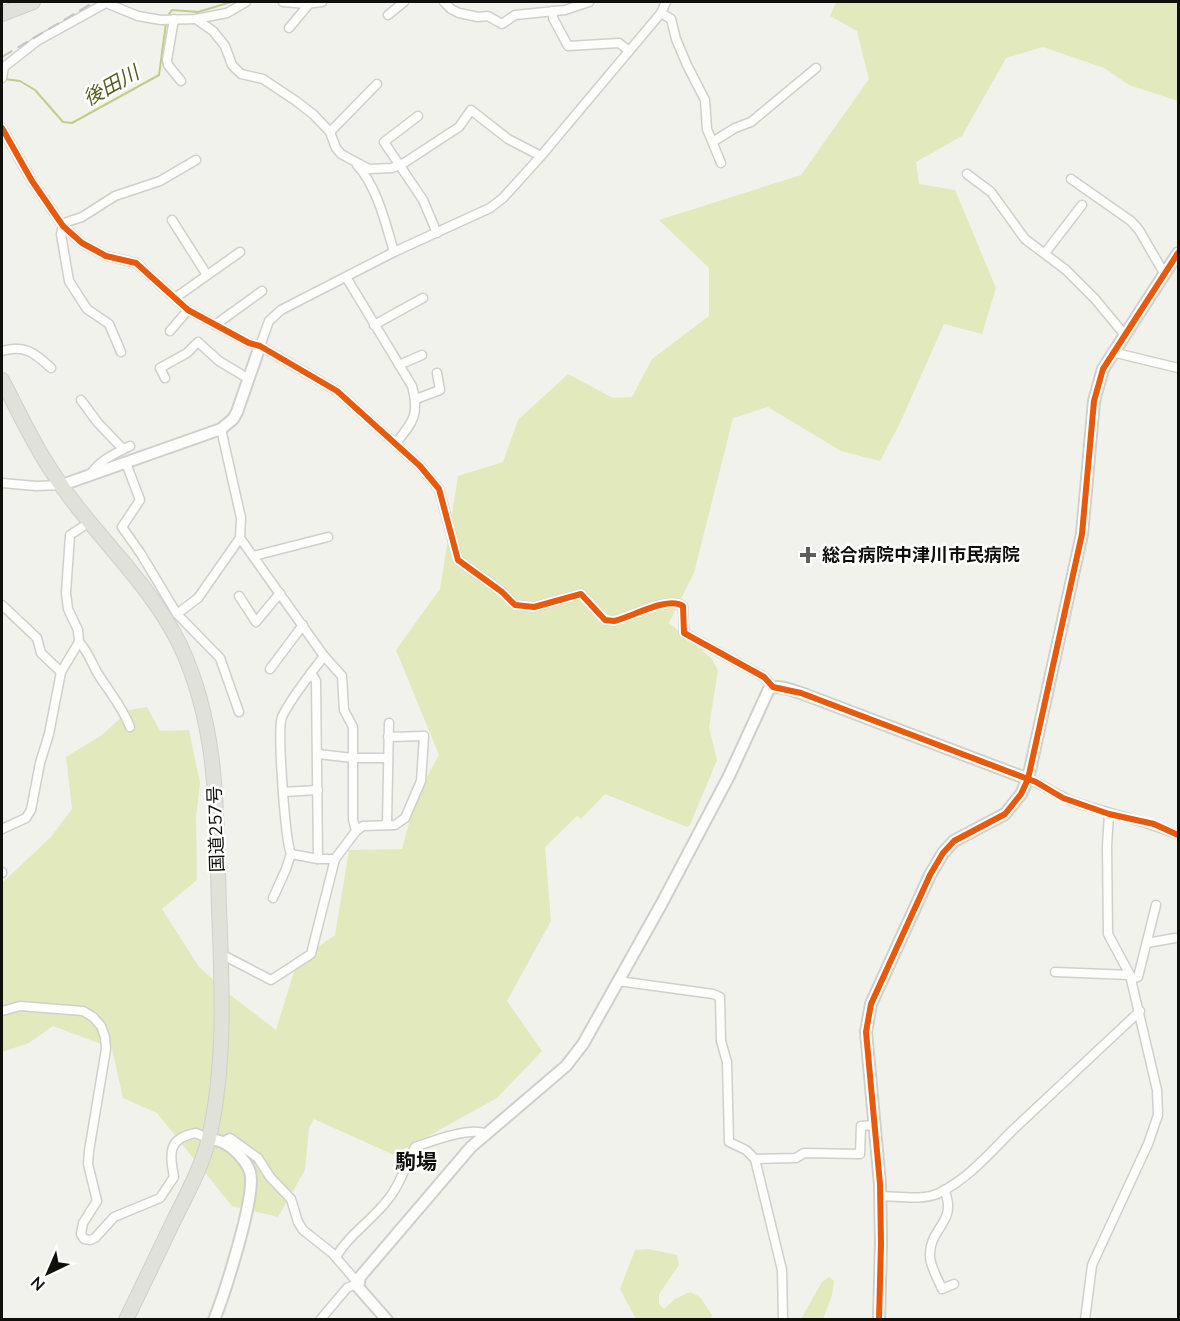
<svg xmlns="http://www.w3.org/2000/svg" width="1180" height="1321" font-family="'Nunito Sans','Noto Sans JP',sans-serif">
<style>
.green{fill:#e2e9bc}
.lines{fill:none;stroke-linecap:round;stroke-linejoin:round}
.stream{stroke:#c2cc8b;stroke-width:2}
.minor-casing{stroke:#cfd0cb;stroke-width:11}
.tertiary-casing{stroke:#cfd0cb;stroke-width:14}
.trunk-casing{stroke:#cfcfcc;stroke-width:16}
.minor{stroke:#fdfdfc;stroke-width:8}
.tertiary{stroke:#fdfdfc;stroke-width:10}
.trunk{stroke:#e0e2d9;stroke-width:14}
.rail{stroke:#c4c4c3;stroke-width:2;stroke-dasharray:12 6;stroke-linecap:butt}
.cycleway-casing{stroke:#fff;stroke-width:10}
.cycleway{stroke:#e8590c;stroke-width:6}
.poi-dot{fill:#5e5e5a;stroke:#fff;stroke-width:2}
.labels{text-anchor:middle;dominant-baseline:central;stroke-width:5;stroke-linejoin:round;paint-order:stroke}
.poi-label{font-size:18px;font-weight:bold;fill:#0f0f0c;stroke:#fff;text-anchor:start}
.street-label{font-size:18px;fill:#0f0f0c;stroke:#fff}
.water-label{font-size:20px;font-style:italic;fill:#555d1d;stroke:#fff}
.quarter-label{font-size:21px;font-weight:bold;fill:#0f0f0c;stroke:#fff}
</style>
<rect width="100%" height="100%" fill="#f1f2ec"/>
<g class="green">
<polygon points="836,2 1178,2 1178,101 1129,85 1104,68 1043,47 1006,58 962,136 916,162 919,184 955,190 996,288 982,334 944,324 900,423 880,461 841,451 768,407 733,418 694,573 669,623 711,658 718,670 709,727 717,760 690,825 687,827 605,794 581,819 577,816 545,847 551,921 507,1001 542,1051 497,1098 394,1155 314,1119 309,1128 305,1170 278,1217 232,1206 157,1113 123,1098 112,1048 53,1026 29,1043 2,1052 2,883 51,837 72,809 66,757 102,735 129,710 147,707 160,731 189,730 200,783 196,817 197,880 162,909 199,967 234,998 276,1030 297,962 335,935 349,850 402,849 416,797 439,755 396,650 440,589 458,476 503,462 518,420 568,374 613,398 632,397 652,359 709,316 709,268 659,220 801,175 869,79 857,31 830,16"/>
<polygon points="648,1249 677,1255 679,1265 659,1294 659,1304 664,1309 675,1299 690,1292 700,1297 712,1315 711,1319 636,1319 620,1289 635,1250"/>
<polygon points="829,1277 834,1281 832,1295 823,1319 801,1319 822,1282"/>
</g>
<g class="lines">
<g class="stream">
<polyline points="167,17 172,10 198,12 231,2"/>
<polyline points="4,79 20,81 35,90 63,122 72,123 159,75 166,23"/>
</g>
<g class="minor-casing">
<g id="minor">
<polyline points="283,2 306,4 322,2"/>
<polyline points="444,2 451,9 459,13 478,17 488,16 502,24 515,15 565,10 589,2"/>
<polyline points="553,11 553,18 568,46 619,43 629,51"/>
<polyline points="661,13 671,19 676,39 687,65 705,100 707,129 721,163"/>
<polyline points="388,15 404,2"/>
<polyline points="174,19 167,60 168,65 181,81"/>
<polyline points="196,19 213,31 225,46 232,65 241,74 263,79 296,101 314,115 330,132 336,148 341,154 369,169 392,168 404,163 459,127 471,110 508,139 541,156"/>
<polyline points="289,28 309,4"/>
<polyline points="2,78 4,67 37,41 106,3 138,16 161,20 196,19 227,13 246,2"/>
<polyline points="418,116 384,142 423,200 437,233"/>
<path d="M2,128l30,53 31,45 19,17 24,13 30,7 52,47 61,33 11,3 77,45 83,75 19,23 19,71 44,32 13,13 19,2 47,-13 24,26 9,1c18,-4 53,-25 69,-15l1,27 80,44 9,10"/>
<polyline points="330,132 377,84"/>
<polyline points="714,141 735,128 751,122 816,68"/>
<path d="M357,165c20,21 29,60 37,87"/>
<polyline points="967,174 991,192 1025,239 1066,270 1095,299 1124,334"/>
<polyline points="1071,179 1131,221 1139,230 1164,273"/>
<polyline points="172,220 207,275"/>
<polyline points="1045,253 1082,205"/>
<path d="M346,277l66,109c8,28 1,36 -16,57"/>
<polyline points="175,298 240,252"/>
<polyline points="215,325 262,291"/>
<polyline points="374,325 423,298"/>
<polyline points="170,331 188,310"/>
<polyline points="260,346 269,321 281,310 394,252 490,208 503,198 541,156 661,13 666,2"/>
<path d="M2,351c22,-7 33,2 49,17"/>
<polyline points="121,352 109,324 87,309 69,281 61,234 63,226 67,222 82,217 115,196 160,181 196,160"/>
<polyline points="1112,352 1178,368"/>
<polyline points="399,365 422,355"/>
<polyline points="165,378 160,368 187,353 198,342 219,361 249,379"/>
<polyline points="416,399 440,390 437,373"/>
<polyline points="81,400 98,423 123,449"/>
<polyline points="126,463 140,500 122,527 141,554 177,614 220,658 239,712"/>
<path d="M90,475c10,-15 24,-21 40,-29"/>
<polyline points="2,483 36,486 62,485"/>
<polyline points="240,538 324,656 342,676 344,710 353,727 353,819 356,831"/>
<polyline points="254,556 328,537"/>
<polyline points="239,596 256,622 280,593"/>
<polyline points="2,605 37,638 41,653 61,672"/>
<polyline points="177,614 198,598 240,538 241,518 221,429"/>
<path d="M79,642c9,9 13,22 19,32 12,19 24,32 32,53"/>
<path d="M324,656c-12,16 -34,43 -42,61 -5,12 3,122 9,137l27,5h17"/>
<polyline points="270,669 303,625"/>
<polyline points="311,673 316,681 318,859"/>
<polyline points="318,754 353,758 388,758"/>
<path d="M1028,779c16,6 30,17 46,23 35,12 71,18 104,33"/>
<polyline points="283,792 318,790"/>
<polyline points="387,824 389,723"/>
<polyline points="2,829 26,818 31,810 40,763 49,734 61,672 79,642 78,630 68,609 66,593 70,535 90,522"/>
<polyline points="2,872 2,873"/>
<polyline points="273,898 286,869 291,854"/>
<polyline points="1147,943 1175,938"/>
<polyline points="221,954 271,980 311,954 335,859 356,831 363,826 395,825 405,818 421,781 424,736 388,737"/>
<polyline points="1055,972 1130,975"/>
<polyline points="1131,979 1138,977 1156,905"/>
<polyline points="618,981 713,994 720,997 721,1041 727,1062 729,1142 746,1150 755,1159 782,1270 783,1320"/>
<path d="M2,1011l18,-5 63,5 10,6 8,9 4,11 1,12 -17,102 -1,13 9,37 -14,22 -2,11 3,5 6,1 5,-2 19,-21 46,-19 14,-21c-5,-24 -6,-39 22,-44l13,6"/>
<polyline points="222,1142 230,1138 258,1158 270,1177 291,1199 298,1222 303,1230 332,1253 358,1283 347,1288 320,1320"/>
<polyline points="755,1159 796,1158 804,1153 860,1154 861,1126 874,1125"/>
<path d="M944,1190c15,32 -16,38 -14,67 1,11 8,22 12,32l12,-5"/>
<path d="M880,1196c18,0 43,5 59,-3 32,-16 52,-42 77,-66 41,-38 82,-77 124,-116"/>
<path d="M336,1257c13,-23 37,-37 53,-59 11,-13 18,-36 26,-51 17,-6 56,-21 72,-13"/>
<polyline points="1085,1320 1092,1265 1148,1144 1158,1115 1157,1090 1130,975 1108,934 1107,846 1109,814"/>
</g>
</g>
<g class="tertiary-casing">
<g id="tertiary">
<polyline points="62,485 221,429 233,419 237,412 260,346"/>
<path d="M209,1139c4,1 9,1 13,3 11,5 24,18 28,30 7,22 -26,123 -36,148"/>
<path d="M387,1320l-29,-33 2,-10 111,-130 95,-81 17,-22 79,-141 67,-127 40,-87c9,-5 22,1 32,4l227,86"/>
<polyline points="879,1320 881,1244 880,1184 866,1032 871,1004 930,875 943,853 954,841 1005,814 1021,794 1028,779 1082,534 1094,401 1103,369 1178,253"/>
</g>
</g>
<g class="trunk-casing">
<g id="trunk">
<polyline points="2,14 33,2"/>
<path d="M2,380c16,30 30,62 49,90 39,62 98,110 130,177 39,85 35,170 38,261 3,76 7,156 -10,230 -7,28 -21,54 -34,80 -16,34 -33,68 -49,102"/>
</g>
</g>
<use href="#minor" class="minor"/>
<use href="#tertiary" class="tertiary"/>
<use href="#trunk" class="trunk"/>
<polyline class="rail" points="2,57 94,2"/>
<g class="cycleway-casing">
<g id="cycleway">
<path d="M2,128l30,53 31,45 19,17 24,13 30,7 52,47 61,33 11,3 77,45 83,75 19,23 19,71 44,32 13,13 19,2 47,-13 24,26 9,1c18,-4 53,-25 69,-15l1,27 80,44 9,10 28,6 235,89 27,16 46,16 45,10 24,11"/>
<polyline points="879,1320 881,1244 880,1184 866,1032 871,1004 930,875 943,853 954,841 1005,814 1021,794 1028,779 1082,534 1094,401 1103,369 1178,253"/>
</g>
</g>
<use href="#cycleway" class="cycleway"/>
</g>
<path class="poi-dot" d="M805 546h6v6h6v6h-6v6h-6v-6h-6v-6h6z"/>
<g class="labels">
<g class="poi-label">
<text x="822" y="555">総合病院中津川市民病院</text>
</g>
<g class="street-label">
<text transform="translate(216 829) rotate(-92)">国道257号</text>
</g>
<g class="water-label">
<text transform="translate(111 86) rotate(-29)">後田川</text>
</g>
<g class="quarter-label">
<text x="416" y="1162">駒場</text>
</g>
</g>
<rect width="1180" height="1321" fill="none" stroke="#0f0f0c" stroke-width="6"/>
<g transform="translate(48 1273) rotate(224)" stroke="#ffffff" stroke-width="4.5" paint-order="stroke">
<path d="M0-4.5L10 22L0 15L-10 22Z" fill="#0f0f0c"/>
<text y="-9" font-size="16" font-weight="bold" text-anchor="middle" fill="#0f0f0c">N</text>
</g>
</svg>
